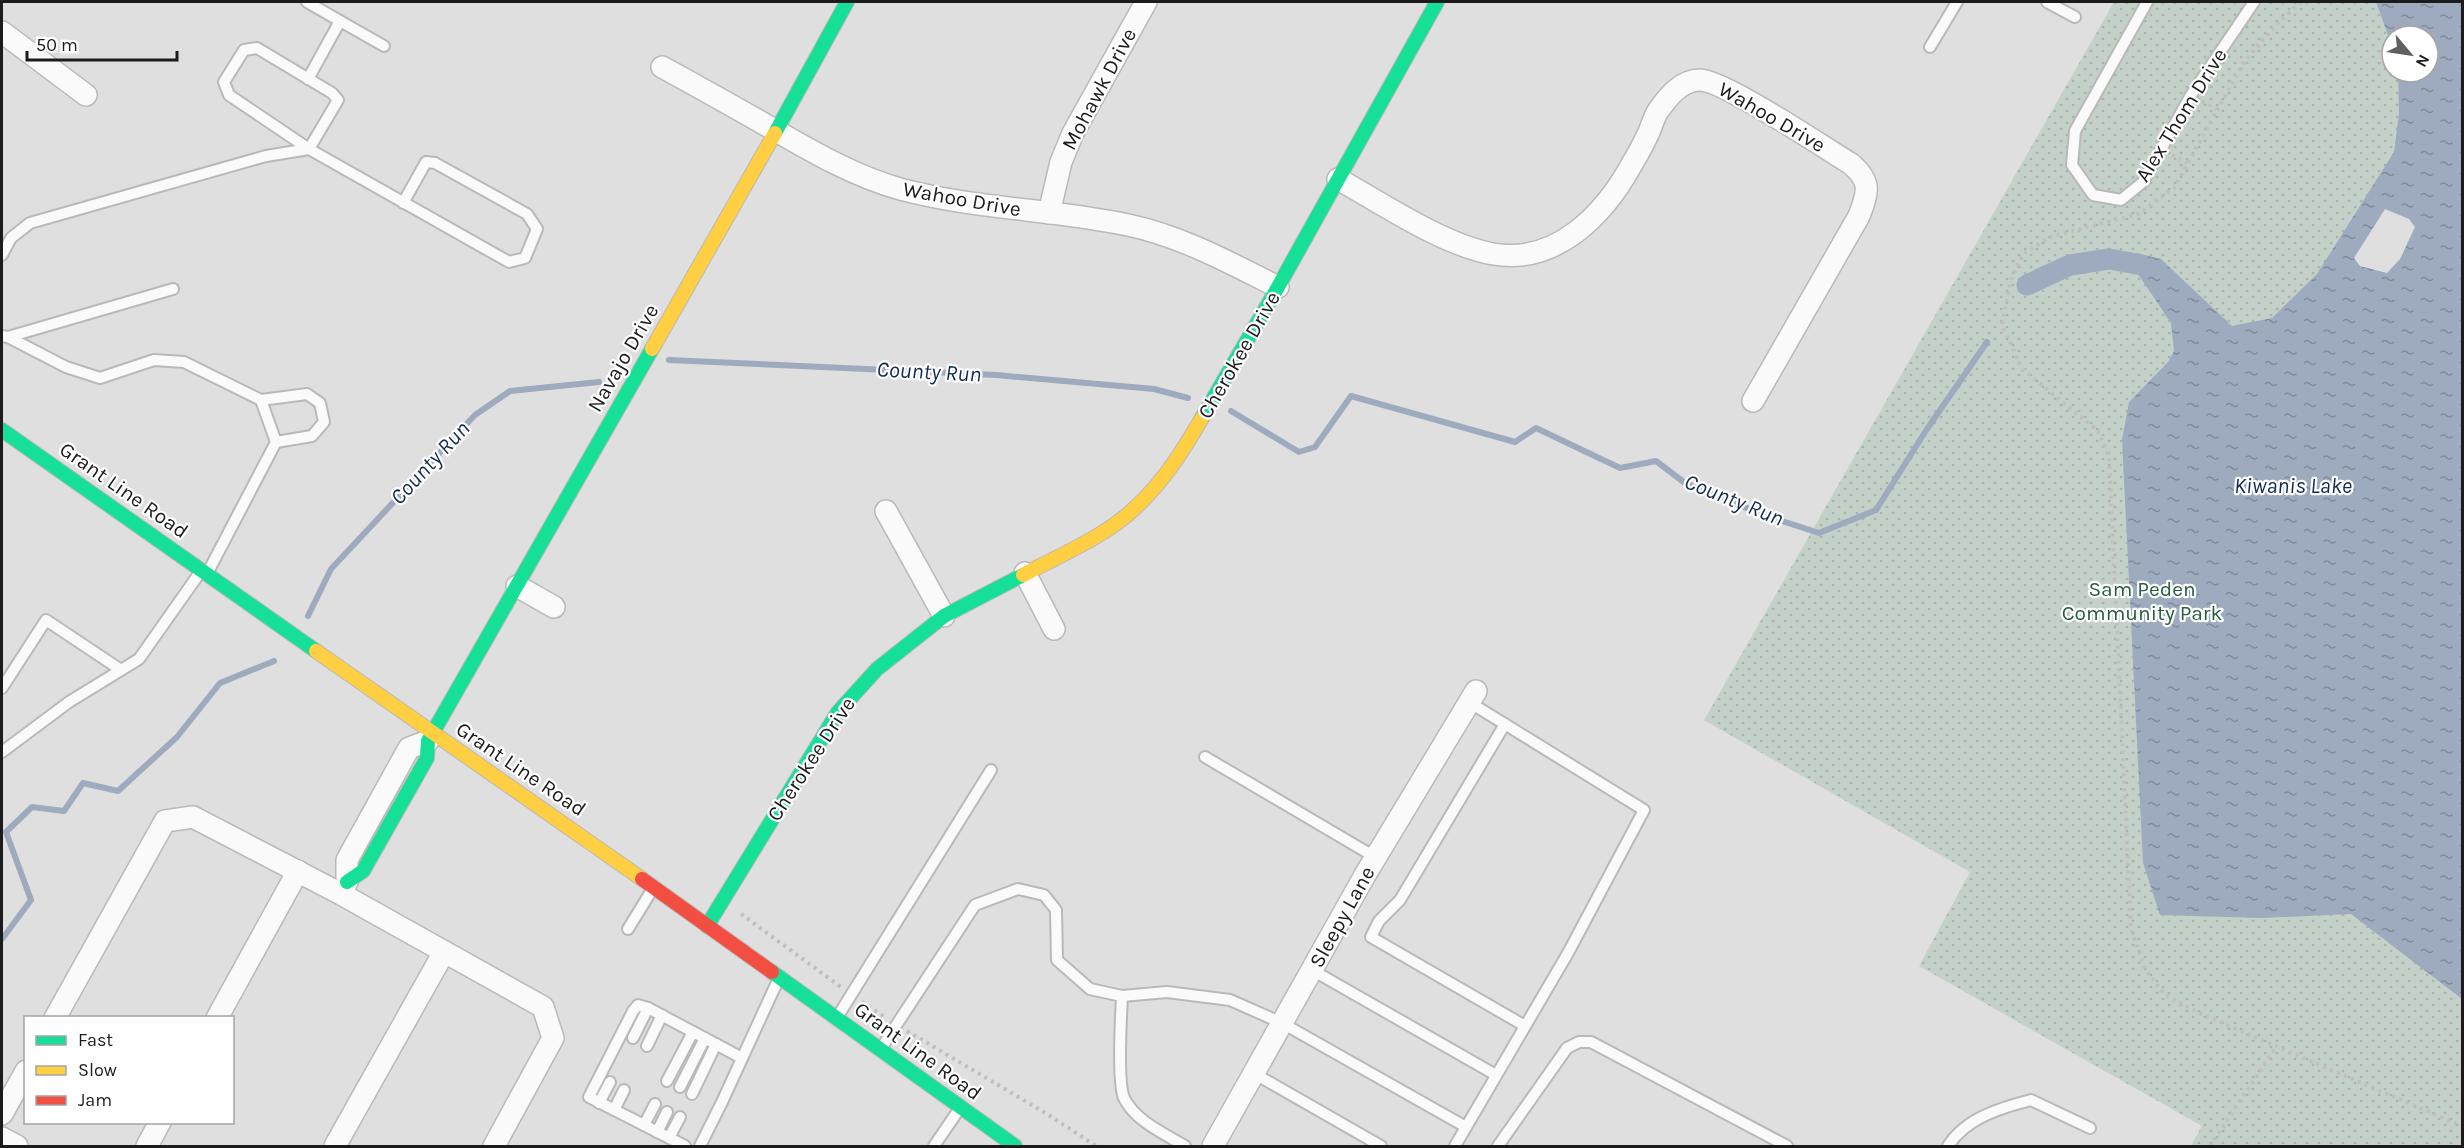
<svg xmlns="http://www.w3.org/2000/svg" width="2464" height="1148" font-family="Karla,sans-serif">
<style>
.park{fill:url(#park-dots);fill-rule:evenodd}
.water{fill:url(#water-ripples)}
.pier{fill:#e0dfe0}
.lines{fill:none;stroke-linecap:round;stroke-linejoin:round}
.stream{stroke:#9eaabe;stroke-width:6}
.canal{stroke:#9eaabe;stroke-width:21}
.lane-casing{stroke:#bab9ba;stroke-width:14}
.street-casing{stroke:#bab9ba;stroke-width:24}
.fast-casing{stroke:#bab9ba;stroke-width:16}
.slow-casing{stroke:#bab9ba;stroke-width:16}
.jam-casing{stroke:#bab9ba;stroke-width:16}
.path{stroke:#bfbfbf;stroke-width:4;stroke-dasharray:3 4.5;stroke-linecap:butt}
.lane{stroke:#fafafa;stroke-width:10}
.street{stroke:#fafafa;stroke-width:21}
.fast{stroke:#16e098;stroke-width:14}
.slow{stroke:#ffcf43;stroke-width:14}
.jam{stroke:#f24e42;stroke-width:14}
.labels{text-anchor:middle;dominant-baseline:central;stroke-width:4.5;stroke-linejoin:round;paint-order:stroke}
.street-label{font-size:21px;fill:#1c1b1c;stroke:#fff}
.park-label{font-size:21px;fill:#275c3d;stroke:#fff}
.water-label{font-size:22px;font-style:italic;fill:#122951;stroke:#fff}
</style>
<defs>
<pattern id="park-dots" width="8" height="8" patternUnits="userSpaceOnUse" patternTransform="scale(1.5)"><rect width="8" height="8" fill="#c4d1c8"/><path d="M2 2h.1M6 6h.1" fill="none" stroke="#a8b3ab" stroke-width="1.8" stroke-linecap="round"/></pattern>
<pattern id="water-ripples" width="26" height="14" patternUnits="userSpaceOnUse" patternTransform="scale(1.5)"><rect width="26" height="14" fill="#9eaabe"/><path d="M2 4q2-2 4 0t4 0M15 11q2-2 4 0t4 0" fill="none" stroke="#808a9a"/></pattern>
</defs>
<rect width="100%" height="100%" fill="#e0dfe0"/>
<path class="park" d="M2114,2h348v1144h-271l11,-20 -283,-160 51,-94 -266,-152zM2392,36h36v36h-36z"/>
<polygon class="water" points="2376,2 2462,2 2462,999 2351,914 2262,918 2160,915 2143,863 2122,440 2129,402 2168,362 2174,351 2171,323 2138,274 2136,253 2161,259 2232,326 2272,318 2317,274 2394,152 2399,113 2398,72 2428,72 2428,36 2392,36 2392,46"/>
<polygon class="pier" points="2385,209 2409,219 2415,227 2400,259 2387,273 2360,266 2354,258"/>
<g class="lines">
<g class="stream">
<polyline points="669,360 996,375 1154,389 1188,398"/>
<polyline points="1231,411 1299,452 1315,447 1351,396 1515,442 1536,428 1620,468 1656,461 1685,483 1764,515 1819,533 1876,510 1927,429 1987,342"/>
<polyline points="308,616 331,569 475,415 510,391 599,382"/>
<polyline points="2,939 31,900 6,832 32,807 64,811 83,783 118,791 177,737 220,683 274,661"/>
</g>
<polyline class="canal" points="2027,285 2070,265 2109,259 2137,264"/>
<g class="lane-casing">
<g id="lane">
<polyline points="307,2 340,21 308,79"/>
<polyline points="2047,2 2075,17"/>
<polyline points="2147,2 2075,131 2072,165 2093,195 2121,200 2143,182 2191,95 2254,2"/>
<polyline points="340,21 384,46"/>
<polyline points="1930,47 1957,2"/>
<polyline points="2,255 11,238 30,223 266,156 309,149 338,100 332,93 257,48 244,50 224,82 229,95 309,149 509,262 525,258 537,229 527,214 435,163 426,162 403,203"/>
<polyline points="2,336 8,337 66,367 100,378 154,360 184,362 261,400 276,442 208,572"/>
<polyline points="8,337 173,289"/>
<polyline points="261,400 307,394 320,403 324,422 312,436 276,442"/>
<polyline points="2,688 46,620 121,670"/>
<polyline points="1505,724 1400,900 1379,921 1371,937 1525,1026"/>
<polyline points="2,752 69,702 139,659 201,571"/>
<polyline points="1205,757 1375,857"/>
<polyline points="628,929 652,890"/>
<polyline points="1312,970 1496,1075"/>
<path d="M1122,996c-1,20 -5,86 2,102 11,23 41,36 61,48"/>
<polyline points="838,1016 991,770"/>
<polyline points="633,1038 648,1008"/>
<polyline points="647,1046 662,1015"/>
<polyline points="882,1047 975,905 1018,889 1044,895 1056,910 1057,960 1090,989 1122,996 1167,992 1230,1000 1282,1023 1466,1127"/>
<polyline points="1255,1074 1381,1146"/>
<polyline points="667,1081 693,1032"/>
<polyline points="680,1087 705,1038"/>
<polyline points="692,1094 716,1044"/>
<polyline points="599,1103 610,1082"/>
<polyline points="614,1110 624,1090"/>
<polyline points="644,1125 655,1104"/>
<polyline points="657,1132 667,1112"/>
<polyline points="669,1138 680,1117"/>
<polyline points="685,1146 589,1097 633,1011 638,1005 648,1008 742,1058"/>
<polyline points="700,1146 722,1102 779,978"/>
<polyline points="934,1146 960,1108"/>
<polyline points="1455,1146 1568,953 1644,810 1469,702"/>
<polyline points="1498,1146 1567,1048 1579,1042 1591,1042 1787,1146"/>
<path d="M1948,1146c18,-28 52,-38 83,-46l59,28"/>
</g>
</g>
<g class="street-casing">
<g id="street">
<polyline points="2,32 86,95"/>
<path d="M662,67c37,20 74,41 111,62 40,23 81,47 127,60 75,20 152,20 228,36 53,11 102,38 150,62"/>
<path d="M1338,179c45,25 105,66 155,75 63,11 111,-39 139,-90 6,-10 12,-21 17,-32 3,-7 5,-15 9,-21 10,-14 23,-31 42,-31 23,0 125,68 151,84 21,18 17,28 8,52l-106,185"/>
<polyline points="1049,213 1061,162 1073,133 1146,2"/>
<polyline points="886,511 944,616"/>
<polyline points="1025,573 1054,629"/>
<polyline points="517,586 554,607"/>
<polyline points="343,890 347,882 347,860 409,748 428,741"/>
<polyline points="55,1018 165,821 193,817 341,894 543,1007 553,1038 494,1146"/>
<polyline points="217,1018 298,871"/>
<polyline points="2,1114 26,1071"/>
<polyline points="2,1138 17,1146"/>
<polyline points="147,1146 160,1122"/>
<polyline points="335,1146 444,952"/>
<polyline points="1213,1146 1365,875 1476,691"/>
</g>
</g>
<g class="fast-casing">
<g id="fast">
<polyline points="775,133 847,2"/>
<polyline points="1202,418 1278,287 1437,2"/>
<polyline points="2,430 316,651"/>
<polyline points="347,882 363,871 427,758 428,741 652,349"/>
<polyline points="707,926 838,712 877,669 944,616 1023,575"/>
<polyline points="772,972 1015,1146"/>
</g>
</g>
<g class="slow-casing">
<g id="slow">
<polyline points="652,349 775,133"/>
<path d="M1023,575c37,-20 84,-39 114,-69 27,-25 47,-57 65,-88"/>
<polyline points="316,651 642,879"/>
</g>
</g>
<g class="jam-casing">
<polyline id="jam" points="642,879 772,972"/>
</g>
<g class="path">
<polyline points="2301,2 2274,27 2244,62 2174,188 2138,214 2050,237 2023,254 2010,282 2002,325 2022,369 2098,431 2109,457 2131,929 2145,969 2165,995 2201,1014 2462,1126"/>
<polyline points="2202,101 2217,109"/>
<polyline points="2172,155 2187,163"/>
<polyline points="741,914 841,987"/>
<polyline points="862,1002 886,1018"/>
<polyline points="907,1031 1047,1114 1096,1146"/>
<polyline points="2210,1146 2276,1047"/>
</g>
<use href="#lane" class="lane"/>
<use href="#street" class="street"/>
<use href="#fast" class="fast"/>
<use href="#slow" class="slow"/>
<use href="#jam" class="jam"/>
</g>
<g class="labels">
<g class="street-label">
<text transform="translate(1099 89) rotate(-62)">Mohawk Drive</text>
<text transform="translate(2181 115) rotate(-58)">Alex Thom Drive</text>
<text transform="translate(1772 117) rotate(30)">Wahoo Drive</text>
<text transform="translate(962 199) rotate(10)">Wahoo Drive</text>
<text transform="translate(1239 355) rotate(-60)">Cherokee Drive</text>
<text transform="translate(623 358) rotate(-60)">Navajo Drive</text>
<text transform="translate(124 490) rotate(35)">Grant Line Road</text>
<text transform="translate(811 759) rotate(-57)">Cherokee Drive</text>
<text transform="translate(521 769) rotate(34)">Grant Line Road</text>
<text transform="translate(1342 917) rotate(-61)">Sleepy Lane</text>
<text transform="translate(918 1051) rotate(36)">Grant Line Road</text>
</g>
<g class="park-label">
<text x="2142" y="589">Sam Peden<tspan x="2142" dy="24">Community Park</tspan></text>
</g>
<g class="water-label">
<text transform="translate(929 372) rotate(3)">County Run</text>
<text transform="translate(430 463) rotate(-47)">County Run</text>
<text x="2293" y="486">Kiwanis Lake</text>
<text transform="translate(1734 500) rotate(22)">County Run</text>
</g>
</g>
<rect width="2464" height="1148" fill="none" stroke="#1c1b1c" stroke-width="6"/>
<rect x="24" y="1016" width="210" height="108" fill="#ffffff" stroke="#a4a4a4" stroke-width="1.5"/>
<rect x="36" y="1036" width="30" height="9" fill="#16e098" stroke="#a4a4a4" stroke-width="1.5"/>
<text x="78" y="1046" font-size="18" fill="#1c1b1c">Fast</text>
<rect x="36" y="1066" width="30" height="9" fill="#ffcf43" stroke="#a4a4a4" stroke-width="1.5"/>
<text x="78" y="1076" font-size="18" fill="#1c1b1c">Slow</text>
<rect x="36" y="1096" width="30" height="9" fill="#f24e42" stroke="#a4a4a4" stroke-width="1.5"/>
<text x="78" y="1106" font-size="18" fill="#1c1b1c">Jam</text>
<g transform="translate(2410 54) rotate(119)"><circle r="28" fill="#ffffff" stroke="#a4a4a4" stroke-width="1.5"/>
<path d="M0-4.5L10 22L0 15L-10 22Z" fill="#616061"/>
<text y="-9" font-size="16" font-weight="bold" text-anchor="middle" fill="#1c1b1c">N</text>
</g>
<path d="M27 51v9h150v-9" fill="none" stroke="#1c1b1c" stroke-width="3"/>
<text x="36" y="51" font-size="18" fill="#1c1b1c" stroke="#ffffff" stroke-width="4.5" paint-order="stroke">50 m</text>
</svg>
